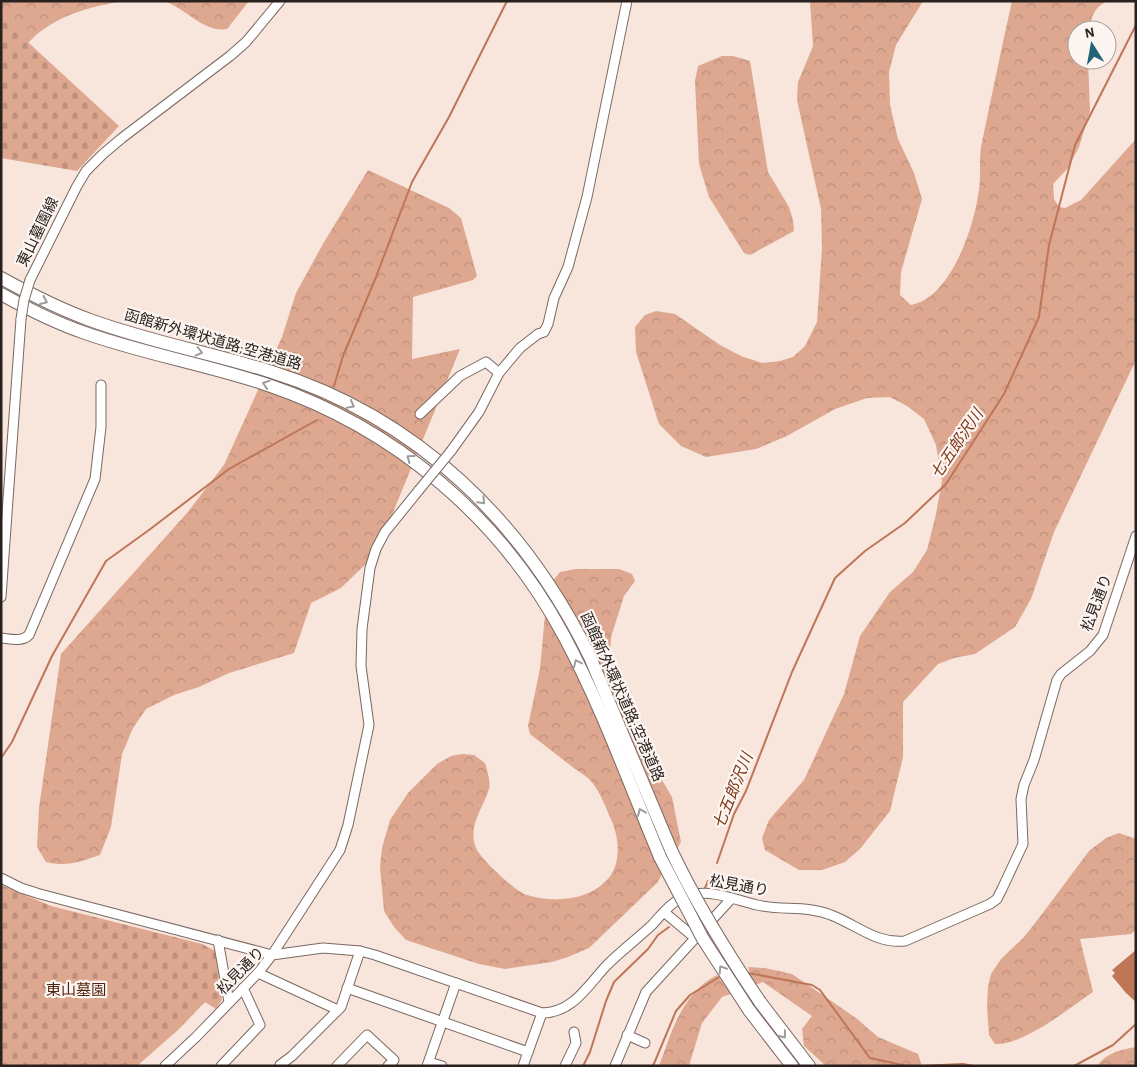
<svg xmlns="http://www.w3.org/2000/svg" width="1137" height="1067" font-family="'Alegreya Sans','Noto Sans JP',sans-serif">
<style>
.forest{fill:url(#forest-crowns)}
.cemetery{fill:url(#cemetery-stones)}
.water{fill:#be7657}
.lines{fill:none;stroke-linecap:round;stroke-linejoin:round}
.stream{stroke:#be7657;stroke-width:2}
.minor-casing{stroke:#7a6962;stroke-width:11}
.highway-casing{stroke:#7a6962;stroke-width:14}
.minor{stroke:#fff;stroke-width:9}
.highway{stroke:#fff;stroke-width:12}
.minor-bridge-casing{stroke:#7a6962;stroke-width:11;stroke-linecap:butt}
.highway-bridge-casing{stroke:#7a6962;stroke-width:14;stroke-linecap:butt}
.minor-bridge{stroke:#fff;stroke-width:9}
.highway-bridge{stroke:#fff;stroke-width:12}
.oneway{stroke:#9e9b9a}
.labels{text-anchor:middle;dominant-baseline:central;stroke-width:4.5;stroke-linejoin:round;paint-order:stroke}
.street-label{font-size:15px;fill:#28211e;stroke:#fdf5f1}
.park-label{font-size:15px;fill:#52230c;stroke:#fdf5f1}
.water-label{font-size:16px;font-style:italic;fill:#7f3a1a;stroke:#fdf5f1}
</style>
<defs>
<pattern id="forest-crowns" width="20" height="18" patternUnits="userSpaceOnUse" patternTransform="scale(1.25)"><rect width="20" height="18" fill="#dea790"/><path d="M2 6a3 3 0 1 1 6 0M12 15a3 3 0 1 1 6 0" fill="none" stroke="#be8f7c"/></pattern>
<pattern id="cemetery-stones" width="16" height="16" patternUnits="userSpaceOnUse" patternTransform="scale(1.25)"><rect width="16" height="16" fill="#dea790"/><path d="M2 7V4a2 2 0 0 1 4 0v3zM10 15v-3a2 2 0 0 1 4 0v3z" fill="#be8f7c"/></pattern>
</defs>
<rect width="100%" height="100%" fill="#f8e5dc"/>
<g class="forest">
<path d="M1,1h125c-31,4 -65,13 -90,34 -13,12 -24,28 -35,42z"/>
<path d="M163,1h86l-22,28c-24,4 -42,-22 -64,-28z"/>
<path d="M810,1h113l-27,44 -7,27 1,33 8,34 16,34 8,26 -21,73 -1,23 11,10c40,-7 64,-80 68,-116 2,-13 0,-28 2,-42 10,-48 20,-97 31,-146h96c-14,6 -17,16 -18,29h-13v30h11l2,51 -11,36 -11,21 -15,16 1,15 5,8 6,1 16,-8 55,-61v221l-82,172 -23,67 -16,28 -40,27 -21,4 -16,6 -35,38v55l-13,54 -30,38 -15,13 -23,8h-23l-34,-20 -3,-12 7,-18 35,-40 40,-86 16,-58 30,-44 23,-20 14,-22 9,-36 6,-33 -6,-36 -12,-26 -17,-13 -17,-9 -23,1 -32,11 -48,27 -31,13 -50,8 -25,-11 -22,-22 -23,-72 -1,-25 10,-12 11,-4 19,3 45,31 21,11 21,7 18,-2 13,-4 12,-11 12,-24 5,-74 -1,-39 -24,-109 1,-18 15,-36z"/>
<polygon points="722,56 733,56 750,61 768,172 789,207 793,220 794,231 750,255 744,253 709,197 699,164 695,81 698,66"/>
<path d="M368,170l81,38 12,10 16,58 -4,4 -60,17 -1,62 48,-10 -84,205 -35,34 -30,15 -17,50 -65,20 -30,14 -25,8 -28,14 -13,19 -11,26 -11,73 -11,28c-21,7 -32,12 -54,7l-9,-15 2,-39 22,-154 126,-141 37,-48 58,-128 14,-44 28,-51z"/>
<path d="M576,569h43l13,5 3,7 -11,15 -13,41 -1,23 5,24 9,32 48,81 9,45 -24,41 -68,65 -21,9 -16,5 -47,7 -26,-5 -73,-24 -12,-13 -10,-16 -4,-44 2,-19 8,-28 18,-27 29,-29 14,-8 11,-2 12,1 11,8c2,7 6,19 4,26 -6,20 -23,38 -12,61 6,11 39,42 50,45 25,8 60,6 79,-14 17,-17 13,-45 4,-64 -5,-12 -11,-27 -20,-37 -4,-4 -10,-8 -15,-11 -15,-12 -30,-23 -45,-35l-2,-8 12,-57 6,-65 4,-20 10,-12z"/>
<path d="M1119,833l17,6v91l-5,4 -51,5 13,53c-24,16 -68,53 -98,52l-6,-9 -2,-28 1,-21 3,-12 10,-15 23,-22 15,-19 50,-67 17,-13z"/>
<path d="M748,967l17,1 27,6 64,44 22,19 40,17 4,12h-96l-22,-20 -2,-17 10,-13 -49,-34 -41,15 -20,26 -13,43h-30c13,-35 23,-73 58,-91l11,14 23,-12z"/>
<path d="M1136,1047v19h-39c11,-14 23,-16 39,-19z"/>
</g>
<g class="cemetery">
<polygon points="6,22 119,126 77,171 1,158 1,25"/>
<polygon points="1,885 51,906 202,944 215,951 222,1000 216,1009 205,1002 179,1029 137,1066 1,1066"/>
</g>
<polygon class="water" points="1136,950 1136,1002 1126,993 1112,976 1115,973 1112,970"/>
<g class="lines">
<g class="stream">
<polyline points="334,386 343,356 376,277 412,182 449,117 507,1"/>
<polyline points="1,758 12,742 52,656 106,561 149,530 229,469 317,420"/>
<polyline points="717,863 734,814 746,791 792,672 835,578 865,551 905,523 946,484 1004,394 1039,317 1049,245 1075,145 1136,25"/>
<polyline points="705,888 708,881"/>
<polyline points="748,973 812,985 820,990 870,1058 907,1066"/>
<polyline points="583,1066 590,1052 606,1001 614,982 648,949 658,935 669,927"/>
<polyline points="653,1066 676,1011 690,995 721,976"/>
<polyline points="921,1066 963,1064 973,1066"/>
<polyline points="1074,1066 1113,1045 1136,1024"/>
</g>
<g class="minor-casing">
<g id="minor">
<polyline points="30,280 77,186 86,171 103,154 122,138 230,56 246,42 280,1"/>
<polyline points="420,414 460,376 486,362 499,373"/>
<polyline points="451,451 479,412 499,373 520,348 538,334 544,332 548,324 554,298 568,267 587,197 627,1"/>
<polyline points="1,597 21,319"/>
<path d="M1,638c10,1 21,4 28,-3l66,-156 6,-52v-42"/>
<polyline points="1,878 21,888 40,894 272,955 340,850 348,825 369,725 361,666 362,629 370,568 376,549 385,532 419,490"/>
<polyline points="664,912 695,938"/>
<polyline points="218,940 229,1002"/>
<polyline points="258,973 338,1010"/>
<polyline points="347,988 528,1052"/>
<polyline points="627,1035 645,1043"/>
<polyline points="429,1062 442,1066"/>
<polyline points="280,1065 292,1056 341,1007 360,951"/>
<path d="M165,1066l31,-29 62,-64 14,-18 51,-7 37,3 15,4 167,58c31,0 46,-28 65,-48 14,-14 30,-26 45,-40 11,-12 21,-26 38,-30 22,-6 45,5 67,10 25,6 50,0 74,10 26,10 45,29 74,26l85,-37 7,-5 5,-10 21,-45 -2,-45 3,-14 10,-25 23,-80 4,-6 29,-23 13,-16 33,-99"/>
<polyline points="221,1066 260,1025 243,988"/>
<polyline points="337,1066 367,1035 394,1060 388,1066"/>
<polyline points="427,1066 456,983"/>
<polyline points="523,1066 542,1013"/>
<polyline points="565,1066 576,1043 574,1032"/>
<polyline points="615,1066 646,992 731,899"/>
</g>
</g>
<g class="highway-casing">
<g id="highway">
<path d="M1,278c29,16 58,31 89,42 60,22 122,33 182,52 146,46 252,150 318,285l81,193"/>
<path d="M1,294c27,15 55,29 84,39 60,21 123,32 183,52 127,43 233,133 296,251 38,71 65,147 96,221"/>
<polyline points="760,1002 809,1066"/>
<polyline points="749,1010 792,1066"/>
</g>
</g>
<use href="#minor" class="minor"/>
<use href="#highway" class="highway"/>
<g class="minor-bridge-casing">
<g id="minor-bridge">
<polyline points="21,319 24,300 30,280"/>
<polyline points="419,490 451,451"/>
</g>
</g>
<g class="highway-bridge-casing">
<g id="highway-bridge">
<path d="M671,850c25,53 56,103 89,152"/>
<polyline points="660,857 703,939 749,1010"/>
</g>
</g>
<use href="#minor-bridge" class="minor-bridge"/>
<use href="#highway-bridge" class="highway-bridge"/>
</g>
<defs><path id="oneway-chevron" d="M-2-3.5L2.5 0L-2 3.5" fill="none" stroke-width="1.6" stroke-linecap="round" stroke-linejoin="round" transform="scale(1.25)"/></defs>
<g class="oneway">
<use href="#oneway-chevron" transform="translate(44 301) rotate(24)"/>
<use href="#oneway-chevron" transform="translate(199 352) rotate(14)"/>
<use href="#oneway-chevron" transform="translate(266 384) rotate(-162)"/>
<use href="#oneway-chevron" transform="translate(351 405) rotate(28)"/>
<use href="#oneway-chevron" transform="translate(410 458) rotate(-144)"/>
<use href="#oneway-chevron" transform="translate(482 501) rotate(45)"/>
<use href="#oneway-chevron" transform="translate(577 663) rotate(-115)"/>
<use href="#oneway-chevron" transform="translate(641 812) rotate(-113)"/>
<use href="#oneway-chevron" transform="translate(722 969) rotate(-123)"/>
<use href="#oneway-chevron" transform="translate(783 1035) rotate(52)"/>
</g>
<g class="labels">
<g class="street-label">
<text transform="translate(38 232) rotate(-64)">東山墓園線</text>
<text transform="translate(213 340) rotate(16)">函館新外環状道路;空港道路</text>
<text transform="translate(1097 603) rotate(-69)">松見通り</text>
<text transform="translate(622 697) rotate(66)">函館新外環状道路;空港道路</text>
<text transform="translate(739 886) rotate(10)">松見通り</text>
<text transform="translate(241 971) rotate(-45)">松見通り</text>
</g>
<g class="park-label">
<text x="76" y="990">東山墓園</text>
</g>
<g class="water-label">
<text transform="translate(957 444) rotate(-56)">七五郎沢川</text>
<text transform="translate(733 791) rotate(-68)">七五郎沢川</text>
</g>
</g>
<rect width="1137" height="1067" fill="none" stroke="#28211e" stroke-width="5"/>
<g transform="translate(1092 45) rotate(349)"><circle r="24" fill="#fdf5f1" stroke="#a8a09d"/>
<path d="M0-4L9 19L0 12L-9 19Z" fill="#236378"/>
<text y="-8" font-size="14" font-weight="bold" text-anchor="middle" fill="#28211e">N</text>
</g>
</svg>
